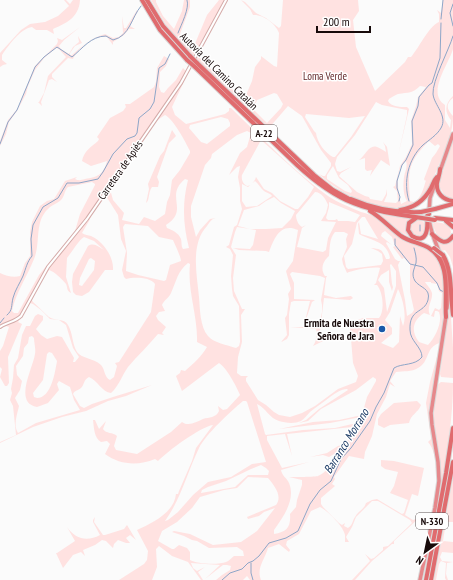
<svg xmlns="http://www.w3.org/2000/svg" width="453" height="580" font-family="'PT Sans Narrow',sans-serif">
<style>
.green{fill:#ffe2e1;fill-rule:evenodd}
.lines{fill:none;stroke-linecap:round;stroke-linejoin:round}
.stream{stroke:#8ea6c8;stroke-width:1}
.tertiary-casing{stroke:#d4acaa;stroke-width:4}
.trunk-casing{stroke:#dad8d8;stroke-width:5.5}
.motorway-casing{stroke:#dad8d8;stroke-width:6}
.tertiary{stroke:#fff;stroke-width:2}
.trunk{stroke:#e6888b;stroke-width:3.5}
.motorway{stroke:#e06b6e;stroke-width:4}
.motorway-bridge-casing{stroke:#dad8d8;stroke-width:6;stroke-linecap:butt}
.motorway-bridge{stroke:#e06b6e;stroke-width:4}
.poi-dot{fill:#1958a9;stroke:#fff;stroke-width:1.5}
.labels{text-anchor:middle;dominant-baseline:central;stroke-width:3;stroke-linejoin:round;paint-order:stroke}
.shield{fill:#fff;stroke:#5d5454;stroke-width:1}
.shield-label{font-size:10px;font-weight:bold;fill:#170a0a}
.street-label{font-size:11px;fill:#170a0a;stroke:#fff}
.park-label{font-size:11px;fill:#63282a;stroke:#fff}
.poi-label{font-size:11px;font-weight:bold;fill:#170a0a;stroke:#fff;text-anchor:end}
.water-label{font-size:12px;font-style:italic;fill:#143460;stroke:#fff}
</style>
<rect width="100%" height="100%" fill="#fbfbfb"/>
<g class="green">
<path d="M64,0h2l4,4 3,-4h7c-1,17 -13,23 -27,29l1,5 -7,-4h-11l-4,-3c-12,2 -23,18 -30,28v5l5,4 -4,1 -3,2v-14l21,-23 9,-6 15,-2 13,-6 11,-10z"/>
<path d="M151,0h5v2l7,14 11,13 8,-18 2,-11h6v7l-10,27 12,14 2,-2 13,-31 12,-15h9l-30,56 50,49 3,-4 -5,-6 6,-14 3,-14 6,-8v-3l13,10 3,1 2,-34c-3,-9 -16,-19 -26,-18l-3,-6 -9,-9 4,2 11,11 10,5 13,10 2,-2 2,-26h75l1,11 -6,9 3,27 19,44 30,-29 3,-5h3c8,-9 17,-30 28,-35v-8l-2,-4 4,3 2,-13h10c0,13 0,38 0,49 -4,15 -27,44 -8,56v15l5,8 1,-8c-7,-8 -6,-17 2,-24v2c-8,6 -6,12 0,18 0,16 -6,29 -12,44 -6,13 -10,28 -20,38 -25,26 -82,-4 -102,-24l4,2h2l6,-10v-3l-10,-13 -19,-34 -14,-10 -19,22 -73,-69 -30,-34zM420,86l6,1 -8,10 -2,9 -5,15 1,23 -6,13 -6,9 -5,20 -2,1 4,4 1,10 -2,2 -12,-1 3,-7v-6l-1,5 -4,7 -12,-2 -1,-2 -4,-1 -8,-4 -18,-16 2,-3 10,-6 -11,5 -3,-1 -2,-7 2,-7 18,-22 21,-33 6,3 25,5v5l-9,41 11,-47 -2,-2c-6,0 -16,0 -19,-6l1,-2c3,-2 6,-4 9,-5 11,-2 14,0 22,-8zM274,93l3,1 6,10 -2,4 -14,15 -14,-14 4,-9zM306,114l43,4 16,-2 -14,21 -16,20h-2c-8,-4 -16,-15 -17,-24l-2,-2 -9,-14zM429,141l6,5 3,-2 2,2 -4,7 -4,5 -8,21 1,2 1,-1c-2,7 -5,19 -12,22l-4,-1c-2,-29 -3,-38 19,-60zM406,161c2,6 -1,10 -2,16 -1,8 -1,18 3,24l-6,3c-3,-13 -7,-34 5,-43zM333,166l6,12 9,7 4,6 -1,2 -6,-2 -18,-12v-4z"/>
<path d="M137,10l1,1 -8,15 5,3h-6l-5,6 -11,7v3l-6,-8c-13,-2 -29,11 -34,22l-5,-1 -16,16v3l5,5 -5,-3 -3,1 -8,22 1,4 -4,-4h1l5,-9 4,-17 18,-19 -7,-8 -3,-1 -12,10 -9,12 -7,16 -2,8 -9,17 -8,11 -3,12 -6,12v-5l8,-21 10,-12 17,-42 22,-22 1,-3 -1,-3 5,2 18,-13 -16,13 -5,6 2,3 8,5 4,-7 6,-5 -1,-6 4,7 -7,3 -5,7v2h2c10,-9 19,-17 33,-21l8,4 6,-1 4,-4 -1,-17 2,12h2z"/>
<path d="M164,56l5,3 -3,7 -6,6 -1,15 2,5 3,1 4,-5 8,-8 7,-12 5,5 -16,34 3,8 11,9 39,-10 4,-3v-3h2c31,30 62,63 97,88 10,7 22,11 33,16 6,2 12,3 17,6 7,5 12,12 18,17 13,8 31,9 40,22 15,22 8,61 4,86 -15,4 -10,19 -22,25 -6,4 -15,3 -22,4l-6,9 5,6 -5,-3 -4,13 -9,17 -5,22 -7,16 -1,7 -15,-3 -15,21 1,2 -3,5 3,2 -14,12v6l2,3 16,16 3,2 3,-2 -1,3 4,2c5,-3 4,-7 7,-11 3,-6 9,-7 11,-14l6,-3 5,-1 25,15 2,-1 4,-13 -18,-7 4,-7 4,-14 -13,-3 -4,-3v-6l13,1 30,7 -6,28 -6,-2 -7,21 8,5 6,-2 -25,23v3h-2l-20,17 -17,19h-3l18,-19 -5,-7 6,5 3,-1 9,-8v-3l5,-1 24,-23 -2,-3 -32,-19h-6l-16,16 -4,10 -6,10 3,5h-4c0,-3 0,-5 0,-7 -1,-8 -17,-24 -25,-28l-9,4 -12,23 -12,7 -1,4 4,5 -1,2 -10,-8 -11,4c-3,11 -12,20 -7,32h-11l-3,-4 -4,4h-27l6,-5 8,-5 1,-4 -4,-1h-4l-18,14 15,-14 -29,-2 2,5 4,3 8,-4 -7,5 5,8h-2l-13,-18 -16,-6 -13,-10 -3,3 1,18 -5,13h-33l25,-16 3,-4 1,-9 -11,-21c15,-7 37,-17 39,-36h2l1,-3 13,-30 4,-13 17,-23c-13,2 -45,26 -55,36l-3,-2c-17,7 -35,6 -50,-5l5,-10 -3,-3 -6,1c-7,-4 -7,-14 -8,-22h2l4,9 7,-8 -3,8c3,5 10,3 14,7l-3,10 2,4 21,4 34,-22 11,-10c7,5 14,0 21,-3 6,-2 13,-1 16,-8l-1,-5 5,4 4,-1 13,-14c-3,-8 -14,-28 -21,-32l-37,28 -6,-15 4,-3 1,-3 4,1c8,-7 17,-15 22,-24l-10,-5c1,-26 -10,-52 -7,-78l-2,-1c-11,9 -11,17 -17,30 -2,5 -7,7 -9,12l3,6 -6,1 -3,4 2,4 8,7 -4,6 2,2 -6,-1c-9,11 -20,21 -30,33 -6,8 -9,19 -17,26 -9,-1 -13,-12 -22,-16 -6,3 -4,7 -8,11 -4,3 -6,2 -8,6l7,12 4,2 8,-4 21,-7 39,-12 -26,11 -18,5 -22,10 -24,6 -29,10 -33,16v-1l16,-7 -3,-29 -3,-6 2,-7 -1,-4 2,-11 1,-13 4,-7 4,-23 4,-9h4l5,-10 3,-2 5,2v4l-7,9 5,6 6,4 10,-3 5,1 12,21 -1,4h2l4,-5 -6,-9 -7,-23 -7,-5 -9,-1 -9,-9 -8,-6 -3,-1 -12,19 4,2 -14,33 1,26 -2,3h-2l-5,-9 2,-8 -2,-2v-16l3,-5 6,-19 -3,-1 -6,3v-56c6,3 14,5 20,3l5,-13 5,-7v-24l2,-10 8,-16 7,-5 7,-2 11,-18 12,-4 -2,2c4,2 6,1 10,0 13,-2 18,-4 22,-18l-16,5 -9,-5c2,-10 9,-14 16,-20l1,-2 -2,-2 13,-19 13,-7 3,-4 -1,-3h5l24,-17 2,-5 1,-14zM165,115c9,5 20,26 25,36v2l-10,17 -8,10 -2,15 -3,7 -2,12 -10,7 -11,-4 -5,7 -17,-4 2,-7 -11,-13 -3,-11 43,-64 3,-4zM221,117l7,2 2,4v3l-23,18 -6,-2 -12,-14 1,-3zM247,131l4,2 -4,14 -7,6 -11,22 8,-8 3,-1 -2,11 2,11v13l2,8 -5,16 -3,2 -5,18 -3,2 4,2 3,6 -2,21 1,13 1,7 6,10 1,36 -1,4 -3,2c-9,-3 -22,-5 -28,-12 -8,-9 -8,-27 -9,-39 -2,-22 -9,-53 8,-71 3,-4 4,-7 9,-8l-6,1 -10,11 -4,7 -5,-20v-11l14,-41 6,-7 1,-4 25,-19zM261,140l53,47 -6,10 -10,12h-3l-15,-8 -8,-8 -8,-4 -8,-12c-1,4 -5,9 -9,9 -4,-2 -6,-7 -5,-11zM185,179l3,1c-6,24 -5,44 1,68l-6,1c-2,-3 -1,-6 -2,-10 -2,-6 -9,-9 -14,-11l-1,-3c24,-15 -2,-29 19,-46zM255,181c4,3 5,7 9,10 3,2 6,2 8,5l-15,10 -11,1 -4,-6v-17l6,3zM92,182l3,2v1l-15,29 -5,17 -36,44 -21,38h-4l-2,-2c4,-19 15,-34 22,-52 7,-16 0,-37 14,-50 3,-4 9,-5 13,-9 4,-4 3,-9 7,-13zM315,192c6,0 11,7 13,13l-2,8 -5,8 15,1 -8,16 -2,12 -3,2 -26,-5 5,-19 4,-3 -4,2c-4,-2 -6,-8 -6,-12zM106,196l12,19 3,24 5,12 -4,19 2,7 2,2c8,-2 24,-2 29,5l-4,28 -32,50 -4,1 2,3 -3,11 -4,3c-6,-3 -5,-11 -9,-15 -7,-7 -19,-6 -24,-13 -5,-8 -4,-19 -9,-27 -4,-7 -13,-4 -19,-8 -6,-5 -10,-10 -16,-15l-1,-2 11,-21 6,-9c6,2 13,9 17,14 2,4 0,6 5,9l-5,-16 1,-19c5,-6 11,-17 17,-21l10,4 10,9c-5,-3 -10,-8 -16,-4l-15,28 -1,8 1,10 3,3 6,1 7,-4 16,-22h8c1,-13 -10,-29 -22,-34 -3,-1 -6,-1 -9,-3l7,-12 2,-5 13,-19zM274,197l7,6 14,8 -4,8 -9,9 -16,1h-16l-12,-3 6,-16 15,-4 7,-5zM329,202l31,13 -5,7 -7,-1h-10l-1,-2 -2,1h-7l-2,-2 3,-11zM362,217h3l1,2 12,20 -17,-5 -2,-12 -1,2 1,10c13,7 28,7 31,24l-1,1h-3c-4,-10 -5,-10 -15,-11l7,3 4,3 1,7 -2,4 -33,4 -2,-2 -2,-11 8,-12 5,-21zM125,224l23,2 11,11 14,3c2,5 8,17 8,21l-11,4 -4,15 -2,1 -26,-6 -12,-4 1,-18 -4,-26zM237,227c7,1 13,2 19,3l-3,15 -3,4 -17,-1 6,2 27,1 3,1c5,-13 11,-30 29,-22l-5,31 -7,10 5,18 -3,5 1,5 -2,16 -2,3 2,17 -6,7 6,-3 2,-4v-21l2,-12 3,-1h16l-6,24 8,-23 3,-2 -21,-1v-16l-4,-9 2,-2 28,4 5,2 -4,22 1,5v7l-3,14 -2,1h-27l26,2c2,5 0,13 -3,17l10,-5 -4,-2 5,-41 26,2 3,-2 -2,-2 -15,2 -12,-3 2,-17 1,-2h-2c-5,-7 -2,-15 4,-20 1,-8 0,-17 6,-24h9l4,2 -2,5 1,8 -5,12 1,5 4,9c5,-3 28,-7 33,-5l-4,15 -2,2h3c6,7 8,26 2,33h-16l-13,5 -8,6 6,-3 2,1 3,36 5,13 -2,6 -18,7 -23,17 -13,7 -12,4 -11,-2 -5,-3 -8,-7 -8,-5 -12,-19v-3l2,-2h-7l-4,-3 1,-16 4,-15 -1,-27 4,-6h-3l-8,-18 -1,-13 3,-23 -5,-8 4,-15zM385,231l7,6 3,9 -2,1 9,12 2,-1 6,6v28l4,18 -2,3 -5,3 -2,-16 -7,-35 2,-4h-2l-3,-2 -9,-16 1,-1 5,3 -11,-9 1,-3zM91,258l4,3 -1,9 -12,16 -3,-1 1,-7 9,-19zM391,264l5,7v15l-9,26 -3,-24 -6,-8 3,-5 8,-5v12l3,9 1,-4 -1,-3 -2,-19zM425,282h6v1l6,1 2,7 3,2 -1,15 -2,2 -4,-2 -4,8 3,1 1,-6h2l2,1c4,10 -4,26 -11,33l-9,-3c-8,-10 -7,-21 5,-29l6,2c-4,-8 3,-14 2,-22 -1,-4 -5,-8 -7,-11zM398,289c5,10 9,27 5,37l-3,-10 -1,26 -6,6 -12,-5 11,-9v-6l-7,-8 5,-8zM32,336l2,2c0,5 2,11 1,16 -2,14 -22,49 2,53l11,-4 11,-13 -2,-6 2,-3 11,6 4,13 6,10 -44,13 -18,10c-5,-8 -1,-18 1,-27l-4,-8 5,-8 2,-9 -5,-6 -1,-9 7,-10 1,-8 4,-5 1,-6zM49,352l3,1 5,8c-2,12 -6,37 -20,37l-3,-1 -1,-4 10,-13 4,-26zM373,377l3,2v2l-9,16 -5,18 -23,5 -26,2 -34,7 51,-6 31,-6 1,4 -1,1 -26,6 -32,2 -37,5 -1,-1 -8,-30c9,4 12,14 22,17 6,2 16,3 22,0 3,-2 6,-6 9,-9 6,-5 14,-10 20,-15 6,-4 11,-8 17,-8l1,1 -29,19 -13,11 -7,3 9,-2 13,-12 35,-19zM243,401h3l1,1 19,60 -14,2 -21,13 -23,5 -15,13 -15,17 -10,8 -3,1c16,-22 22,-48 34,-73 7,-14 31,-36 44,-47zM352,427l3,2v1l-10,14 -7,2 -11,7 -17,4 13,-2 6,2 5,-3h1l1,3c-5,7 -10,16 -18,19 -2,1 -25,1 -29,1l13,3v5l-5,15 -1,7 -6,7c1,13 -3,18 -16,20v-4c9,-13 22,-30 15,-47 -2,-5 -7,-7 -8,-13l28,-8 -27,6 -15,-28v-4l18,-2 7,22 -5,-22zM261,465l5,3 3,3 -1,4h-20l-13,12 -34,6 1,-3 6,-3 18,-6 25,-12zM248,477l20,1c6,7 15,18 8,27l-29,12 1,2 11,-3 5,-4 11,-4 -18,23 -16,11 -28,3 -23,-11 -16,-3 -2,1 12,4 8,4 5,1 12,7 28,-1 6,4 1,5h-10c-3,2 -5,5 -8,6 -7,3 -30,2 -36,-2v-8l-3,-4 -8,-3 -5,4h-2l-14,-8 4,-10 15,-9 15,-14 8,-11 24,-7 13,-2z"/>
<path d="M172,130l4,6 -7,7 -12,34 2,5 -1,5h-6c-4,5 -2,13 -6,16l3,-14 -1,-5 12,-28 4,-5z"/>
<polygon points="453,141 453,199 445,196 439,186 441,177"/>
<path d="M383,142l4,5 3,19 -9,-6 -11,16 2,-6 -5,1 -2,-2v-11l-6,2c7,-5 10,-16 18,-13 3,1 6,3 9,5l-1,-6z"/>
<path d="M378,214l33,5c-6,5 -6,10 -3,17l-10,-5z"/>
<circle cx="418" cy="228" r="8"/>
<polygon points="436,222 446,224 450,227 451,233 448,238 443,239 438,237 432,224"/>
<polygon points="453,239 453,267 450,257 445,250 442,251 437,241 446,243"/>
<polygon points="450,302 453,348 453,378 441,377 440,374"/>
<path d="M441,347l-12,63 1,14 7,43 -2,1 1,-1c0,-7 -3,-20 -8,-25l3,-3 -5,-36 4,-21 9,-33z"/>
<path d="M441,382l12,1c0,35 -6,69 -12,104h-1c1,-9 1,-18 0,-28 -3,-25 -10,-37 -5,-64 1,-5 1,-10 6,-13z"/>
<path d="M417,401l4,4c-3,8 -10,9 -12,18l-19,2 -6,3 -6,-3v-6l3,-5 13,-11z"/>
<polygon points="453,478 453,522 446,522 443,541 453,542 453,553 442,552 440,557 442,561 453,562 447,563 446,574 448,580 446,580 445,578 446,563 441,561 439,564 436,580 434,580"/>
<path d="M95,517l-1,5 9,13h2l19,-6 3,-4 9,15 -6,-5 -4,3 4,5h-4l-8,-3 -4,4 -1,4 -7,-7 -4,-1 -7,5 -12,5 2,6 -4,-4 -8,3 -10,13 -7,-15h1l18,-12 -8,-14c8,12 20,15 33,8l-7,-13v-2z"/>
</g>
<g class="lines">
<g class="stream">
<polyline points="453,4 450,13 453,26"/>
<polyline points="441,19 443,0"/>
<path d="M178,33c3,-8 12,-25 9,-33"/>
<path d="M0,144l8,-22 9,-12 18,-43 9,-10 13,-10 15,10c10,-8 19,-21 34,-21l7,4c17,-4 18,-22 28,-34"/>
<polyline points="399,201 400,197 397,188 397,181 402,165 406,160 413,145 412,121 418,106 419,97 429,85 432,83 440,58 441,23"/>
<path d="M409,201c-6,-19 -1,-42 14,-56 6,-5 14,-10 18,-17 7,-12 -7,-23 -8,-34 -1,-13 16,-44 20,-58"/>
<polyline points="420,231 420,225"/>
<polyline points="395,239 395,245 410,264 423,267 437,283 440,290 444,292"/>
<path d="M7,315c6,-5 4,-9 6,-17 2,-8 7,-15 10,-22 3,-8 4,-14 9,-20l-1,-17 2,-14 10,-18 15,-9 9,-15h12l19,-4 5,-7 10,-18 14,-15 8,-3 2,-3 2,-15 11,-9 4,-7 5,-34 6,-4 5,-10"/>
<polyline points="0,323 4,318"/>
<polyline points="251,563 251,573 253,580"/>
<path d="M222,580l8,-7 12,-4 6,-6 5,-2 6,-5 10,-13 17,-5 12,-7 12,-27 10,-14 11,-9 10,-22 10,-11 19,-27 6,-14 8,-14 10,-25c8,-5 21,-2 28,-11 0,-10 -12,-16 -12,-27 -1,-22 14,-16 18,-30 3,-12 -8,-12 -13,-19 -4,-7 -1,-11 1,-18 1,-5 -1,-11 -2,-15"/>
</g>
<g class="tertiary-casing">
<path id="tertiary" d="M0,327c7,-5 15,-5 21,-11l27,-49 39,-48 94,-136 45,-83"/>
</g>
<g class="trunk-casing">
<g id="trunk">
<polyline points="440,171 453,134"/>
<polyline points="429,213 430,198 435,184"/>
<path d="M429,219c2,17 10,30 15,45 5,15 5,29 3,44"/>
<polyline points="420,580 435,508 439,481 438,462 432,425 431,413 446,316"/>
</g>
</g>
<g class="motorway-casing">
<g id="motorway">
<polyline points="142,0 160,30 187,60"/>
<polyline points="147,0 163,26 190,56"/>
<polyline points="197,63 314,175 333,190 353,201"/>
<path d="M195,67l102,98c43,40 68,45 125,53"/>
<path d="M440,169c0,5 -2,9 -3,14 -1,10 6,17 16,18"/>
<path d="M351,199c23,10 45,14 70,13"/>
<polyline points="435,209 453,204"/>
<path d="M400,210c14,-2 24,-9 31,-22 2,-4 3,-8 6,-11"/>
<path d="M370,211c12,7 20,17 31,25 9,6 20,7 28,12 23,15 15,47 17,69"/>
<path d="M416,218l-7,5 -1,7 4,6c16,9 16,-9 15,-20l2,-2"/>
<polyline points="435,218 453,220"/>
<polyline points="446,221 453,227"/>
<path d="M432,234c7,6 13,13 21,2"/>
<path d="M443,255c10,17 7,39 10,60"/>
<polyline points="426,580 446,473 453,428"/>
<polyline points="431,580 453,462"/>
</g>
</g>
<use href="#tertiary" class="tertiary"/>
<use href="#trunk" class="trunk"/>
<use href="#motorway" class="motorway"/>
<g class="motorway-bridge-casing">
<g id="motorway-bridge">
<polyline points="190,56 197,63"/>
<polyline points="187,60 195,67"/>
<polyline points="421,212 435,209"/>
<polyline points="422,218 435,220"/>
<polyline points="434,248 443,255"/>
</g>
</g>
<use href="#motorway-bridge" class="motorway-bridge"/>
</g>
<circle class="poi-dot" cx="382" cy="329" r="4"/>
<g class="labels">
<g class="shield">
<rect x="251" y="125" width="26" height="16" rx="3"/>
<rect x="416" y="513" width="32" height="16" rx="3"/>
</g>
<g class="shield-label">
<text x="264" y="133">A-22</text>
<text x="432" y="521">N-330</text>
</g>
<g class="street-label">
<text transform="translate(219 71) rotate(45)">Autovía del Camino Catalán</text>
<text transform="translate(120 170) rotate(-55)">Carretera de Apiés</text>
</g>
<g class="park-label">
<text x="325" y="76">Loma Verde</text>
</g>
<g class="poi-label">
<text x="374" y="323">Ermita de Nuestra<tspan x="374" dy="13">Señora de Jara</tspan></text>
</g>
<g class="water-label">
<text transform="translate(346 441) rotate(-58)">Barranco Morrano</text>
</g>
</g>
<g transform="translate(425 552) rotate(213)" stroke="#ffffff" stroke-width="3" paint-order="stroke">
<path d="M0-3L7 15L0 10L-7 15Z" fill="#170a0a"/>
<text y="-6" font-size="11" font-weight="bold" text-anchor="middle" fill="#170a0a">N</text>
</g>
<path d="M317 26v6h53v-6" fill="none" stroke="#170a0a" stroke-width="2"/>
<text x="323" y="26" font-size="12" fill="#170a0a" stroke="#ffffff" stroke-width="3" paint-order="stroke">200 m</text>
</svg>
